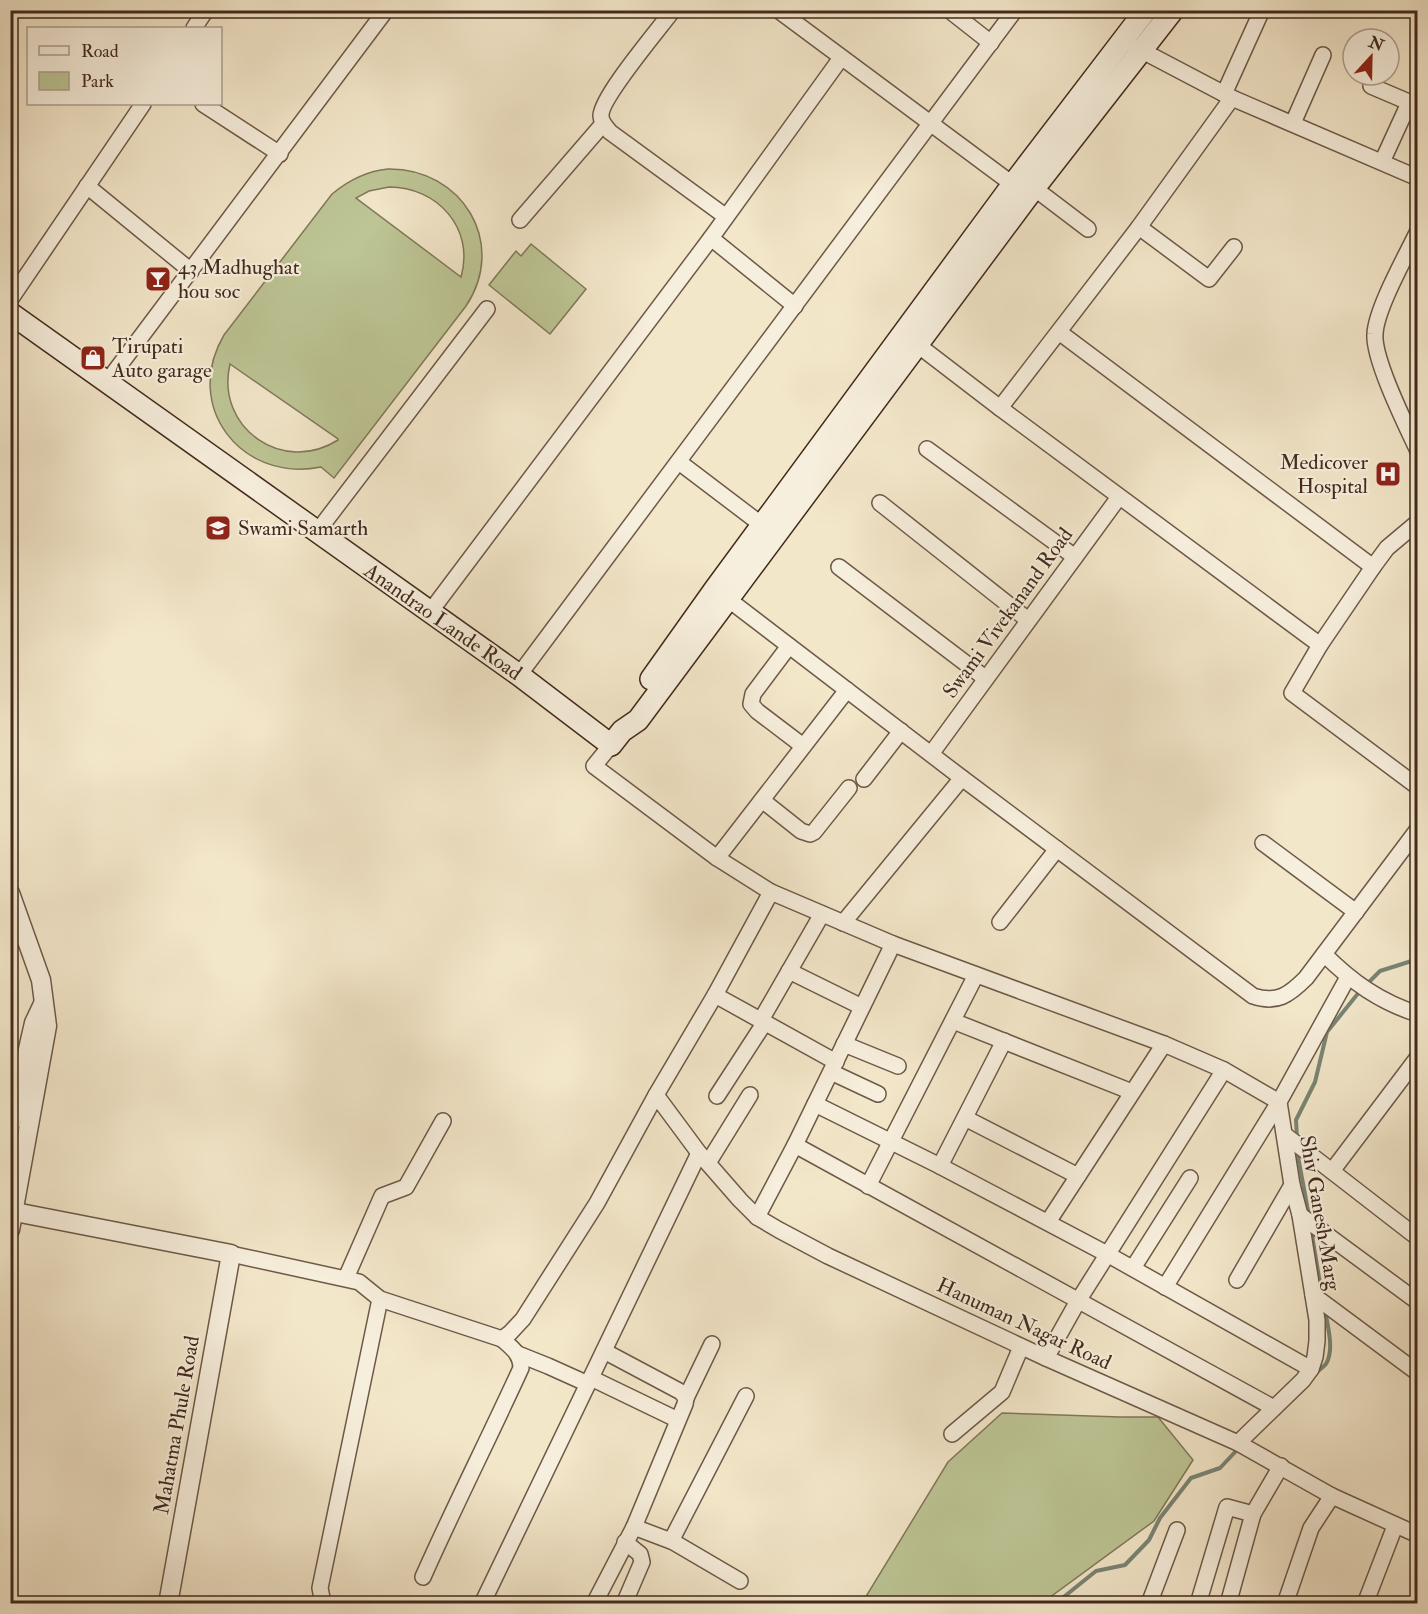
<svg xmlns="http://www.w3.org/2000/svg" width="1428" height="1614" font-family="'IM FELL Double Pica',serif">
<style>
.green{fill:#bdc595;stroke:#807858;stroke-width:1.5;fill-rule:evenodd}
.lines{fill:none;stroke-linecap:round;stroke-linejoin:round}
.stream{stroke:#798575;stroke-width:4}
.minor-casing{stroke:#6e5948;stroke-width:18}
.tertiary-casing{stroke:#6e5948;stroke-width:21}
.secondary-casing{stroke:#422a1c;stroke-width:24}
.minor{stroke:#f7efdd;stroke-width:15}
.tertiary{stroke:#f7efdd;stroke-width:18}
.secondary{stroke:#f7efdd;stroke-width:21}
.labels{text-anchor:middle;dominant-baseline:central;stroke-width:4.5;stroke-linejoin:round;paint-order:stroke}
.poi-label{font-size:21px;fill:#422a1c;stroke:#f7efdd;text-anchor:start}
.street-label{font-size:21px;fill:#422a1c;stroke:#f7efdd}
</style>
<rect width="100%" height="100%" fill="#f3e7ca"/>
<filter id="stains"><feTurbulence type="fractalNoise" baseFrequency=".00333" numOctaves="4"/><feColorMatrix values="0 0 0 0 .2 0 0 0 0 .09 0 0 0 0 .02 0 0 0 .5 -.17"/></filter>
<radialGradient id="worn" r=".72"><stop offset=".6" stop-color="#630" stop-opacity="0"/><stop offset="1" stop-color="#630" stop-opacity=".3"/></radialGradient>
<g class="green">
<path d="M388,169c74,-1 120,74 78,137l-132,172 -13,-11c-80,16 -139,-61 -97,-132l108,-141c17,-14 34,-23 56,-25zM389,187c48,0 86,41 72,90l-105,-79 13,-7zM230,364l108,75v1c-55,35 -123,-12 -108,-76z"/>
<polygon points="531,244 586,289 550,334 489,285 516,251 521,256"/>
<polygon points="1002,1413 1120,1417 1158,1417 1193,1460 1154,1521 1042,1603 862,1603 948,1462"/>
</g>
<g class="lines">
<g class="stream">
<polyline points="1366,985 1380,971 1418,959"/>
<polyline points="1297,1138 1296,1120 1315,1082 1327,1032 1360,991"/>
<polyline points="1297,1151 1309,1216"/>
<polyline points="1311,1229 1322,1296"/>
<path d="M1315,1374c3,-3 8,-7 11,-10 9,-15 1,-39 -1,-55"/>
<polyline points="1055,1604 1096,1571 1125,1565 1149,1540 1160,1518 1191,1478 1220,1468 1237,1450"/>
</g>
<g class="minor-casing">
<g id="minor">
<path d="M673,10c-13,18 -73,88 -72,106 0,6 5,11 9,16l115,84"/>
<polyline points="778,10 1019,189"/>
<polyline points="949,10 991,43"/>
<polyline points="194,28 206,10"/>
<polyline points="1135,47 1232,98 1418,178"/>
<polyline points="1371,86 1418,106"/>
<polyline points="1224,94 1262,10"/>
<polyline points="203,104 280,154"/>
<polyline points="1293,123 1323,55"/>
<polyline points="1382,162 1409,103"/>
<polyline points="87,186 191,271"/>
<polyline points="1034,188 1088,229"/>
<polyline points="520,220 603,124"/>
<polyline points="1139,227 1209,279 1234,247"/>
<path d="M1418,231c-12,25 -42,78 -43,103 -2,25 31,91 43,117"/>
<polyline points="711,238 795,306"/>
<polyline points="10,300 143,104"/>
<polyline points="1059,332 1373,567"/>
<polyline points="910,339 1000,408 1320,645"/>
<polyline points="107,382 386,10"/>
<polyline points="1000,408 1139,227 1232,98"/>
<polyline points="927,449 1075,557"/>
<polyline points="679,462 762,525"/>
<polyline points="880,503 1028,620"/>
<polyline points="1418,522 1387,548 1373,567 1320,645 1292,693 1418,787"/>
<polyline points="317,532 487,309"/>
<polyline points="839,567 985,678"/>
<path d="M720,593l242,185 291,218c24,8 36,-1 53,-18l112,-149"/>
<polyline points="430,612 711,238 841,58"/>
<polyline points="789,646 753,694 751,704 757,711 803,746"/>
<polyline points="519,675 1015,10"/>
<polyline points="611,745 594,766 717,858 771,892"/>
<polyline points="931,754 1119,497"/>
<polyline points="864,779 901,731"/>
<polyline points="762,800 801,831 810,834 814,832 849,788"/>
<polyline points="1263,843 1356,912"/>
<polyline points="717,858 847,690"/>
<polyline points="1000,922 1057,849"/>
<polyline points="843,923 962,778"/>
<path d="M1324,954c28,28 56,48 94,60"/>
<polyline points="789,971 862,1007"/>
<polyline points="715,995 836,1062"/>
<polyline points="761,1020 822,914"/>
<polyline points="953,1021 1132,1092"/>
<polyline points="844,1044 898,1066"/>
<polyline points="831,1072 878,1094"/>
<polyline points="656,1095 699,1153 740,1200 757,1217 779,1230 828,1256 1046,1358 1238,1443 1332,1496 1418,1535"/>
<polyline points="717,1096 765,1022"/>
<polyline points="815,1104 940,1166 1107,1254 1311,1369"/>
<polyline points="965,1118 1078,1176"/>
<polyline points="1285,1135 1418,1238"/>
<polyline points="795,1145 1274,1408"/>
<polyline points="708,1163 750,1095"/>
<polyline points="940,1166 1004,1041"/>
<polyline points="1332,1171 1418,1057"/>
<polyline points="868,1186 976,975"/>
<polyline points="1300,1215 1418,1302"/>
<polyline points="757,1217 795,1145 893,944"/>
<polyline points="1048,1222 1164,1044"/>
<polyline points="231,1254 359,1282 380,1299 502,1339"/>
<polyline points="1133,1268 1190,1178"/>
<polyline points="346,1278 382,1196 406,1187 443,1121"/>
<polyline points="1237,1280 1292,1185"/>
<polyline points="1313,1295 1418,1373"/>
<polyline points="518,1354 548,1366 588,1384"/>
<polyline points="1046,1358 1078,1301 1224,1070"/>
<polyline points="591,1378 678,1420"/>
<polyline points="686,1398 712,1344"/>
<polyline points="952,1434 1002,1392 1021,1347"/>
<polyline points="1238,1443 1303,1380 1311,1369 1315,1357 1317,1341 1317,1320 1300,1215 1292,1185 1279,1102 1348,977"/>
<polyline points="634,1527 671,1541 746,1396"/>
<polyline points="670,1540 740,1581"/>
<path d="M423,1577c31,-70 66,-139 98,-209 0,-14 -9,-20 -19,-29l8,-6 13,-14 74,-116 59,-108 59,-100 56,-103 122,52 271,100 60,26 55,32 -114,185"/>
<polyline points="1230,1597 1253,1514 1281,1466"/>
<polyline points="321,1604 322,1598 320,1588 380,1299"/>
<polyline points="482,1604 699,1153"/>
<polyline points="594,1604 634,1527 685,1404 686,1398 681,1392 604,1351"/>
<polyline points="624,1604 642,1562 640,1554 625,1542"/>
<polyline points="1149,1604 1177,1530"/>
<polyline points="1198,1604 1227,1507 1253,1514"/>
<polyline points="1285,1604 1311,1528 1332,1496"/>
<polyline points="1365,1604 1395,1526"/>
</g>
</g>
<g class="tertiary-casing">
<g id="tertiary">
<polyline points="10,893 41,980 47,1026 10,1230"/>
<polyline points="10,1128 34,1023 43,1004"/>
<polyline points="10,1211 231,1254 168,1604"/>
</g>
</g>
<g class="secondary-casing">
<g id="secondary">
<polyline points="10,313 519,675 611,745 622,731 638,720 1028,196 1173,10"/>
<polyline points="651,679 715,589 1013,184 1146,10"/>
</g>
</g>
<use href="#minor" class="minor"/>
<use href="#tertiary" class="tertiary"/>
<use href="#secondary" class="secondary"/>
</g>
<defs>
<g id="bar-square" transform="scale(1.35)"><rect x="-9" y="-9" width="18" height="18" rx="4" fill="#8f2418" stroke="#f7efdd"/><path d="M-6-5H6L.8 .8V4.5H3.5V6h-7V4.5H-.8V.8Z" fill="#fff"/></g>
<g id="shop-square" transform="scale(1.35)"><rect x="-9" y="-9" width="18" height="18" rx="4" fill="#8f2418" stroke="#f7efdd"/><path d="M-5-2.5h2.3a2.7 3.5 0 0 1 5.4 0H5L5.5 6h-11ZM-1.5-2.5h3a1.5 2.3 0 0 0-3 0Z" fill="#fff"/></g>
<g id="hospital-square" transform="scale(1.35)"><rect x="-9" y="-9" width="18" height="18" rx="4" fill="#8f2418" stroke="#f7efdd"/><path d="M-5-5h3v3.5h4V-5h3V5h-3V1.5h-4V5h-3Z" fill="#fff"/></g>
<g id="school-square" transform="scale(1.35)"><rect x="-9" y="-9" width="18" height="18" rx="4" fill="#8f2418" stroke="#f7efdd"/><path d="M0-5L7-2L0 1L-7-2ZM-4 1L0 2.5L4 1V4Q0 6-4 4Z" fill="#fff"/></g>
</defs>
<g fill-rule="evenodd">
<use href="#bar-square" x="158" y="279"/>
<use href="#shop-square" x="93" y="358"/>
<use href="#hospital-square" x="1388" y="474"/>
<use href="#school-square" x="218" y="528"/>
</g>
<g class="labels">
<g class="poi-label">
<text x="178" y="267">43 Madhughat<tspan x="178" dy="24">hou soc</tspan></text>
<text x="112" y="346">Tirupati<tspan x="112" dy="24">Auto garage</tspan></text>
<text x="1368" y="462" text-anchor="end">Medicover<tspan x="1368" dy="24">Hospital</tspan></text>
<text x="238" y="528">Swami Samarth</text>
</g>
<g class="street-label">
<text transform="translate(1008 613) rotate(-54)">Swami Vivekanand Road</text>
<text transform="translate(443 622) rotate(35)">Anandrao Lande Road</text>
<text transform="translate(1320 1213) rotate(80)">Shiv Ganesh Marg</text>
<text transform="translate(1024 1324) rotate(25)">Hanuman Nagar Road</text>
<text transform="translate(177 1425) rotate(-80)">Mahatma Phule Road</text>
</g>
</g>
<rect width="1428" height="1614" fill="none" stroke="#f3e7ca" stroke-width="36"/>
<rect x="12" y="12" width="1404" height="1590" fill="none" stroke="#422a1c" stroke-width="3"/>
<rect x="18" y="18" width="1392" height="1578" fill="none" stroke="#422a1c" stroke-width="1.5"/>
<rect x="27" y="27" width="195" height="78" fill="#f7efdd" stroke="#afa090" stroke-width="1.5"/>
<rect x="39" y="46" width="30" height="9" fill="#f7efdd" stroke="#afa090" stroke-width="1.5"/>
<text x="81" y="57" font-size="18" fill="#422a1c">Road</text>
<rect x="39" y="72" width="30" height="18" fill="#bdc595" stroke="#afa090" stroke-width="1.5"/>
<text x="81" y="87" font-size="18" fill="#422a1c">Park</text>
<g transform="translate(1371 57) rotate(22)"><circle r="28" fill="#f7efdd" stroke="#afa090" stroke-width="1.5"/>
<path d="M0-4.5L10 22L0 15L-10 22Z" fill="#8f2418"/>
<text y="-9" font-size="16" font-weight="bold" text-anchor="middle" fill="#422a1c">N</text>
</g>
<rect width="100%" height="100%" filter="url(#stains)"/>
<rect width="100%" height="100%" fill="url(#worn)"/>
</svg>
